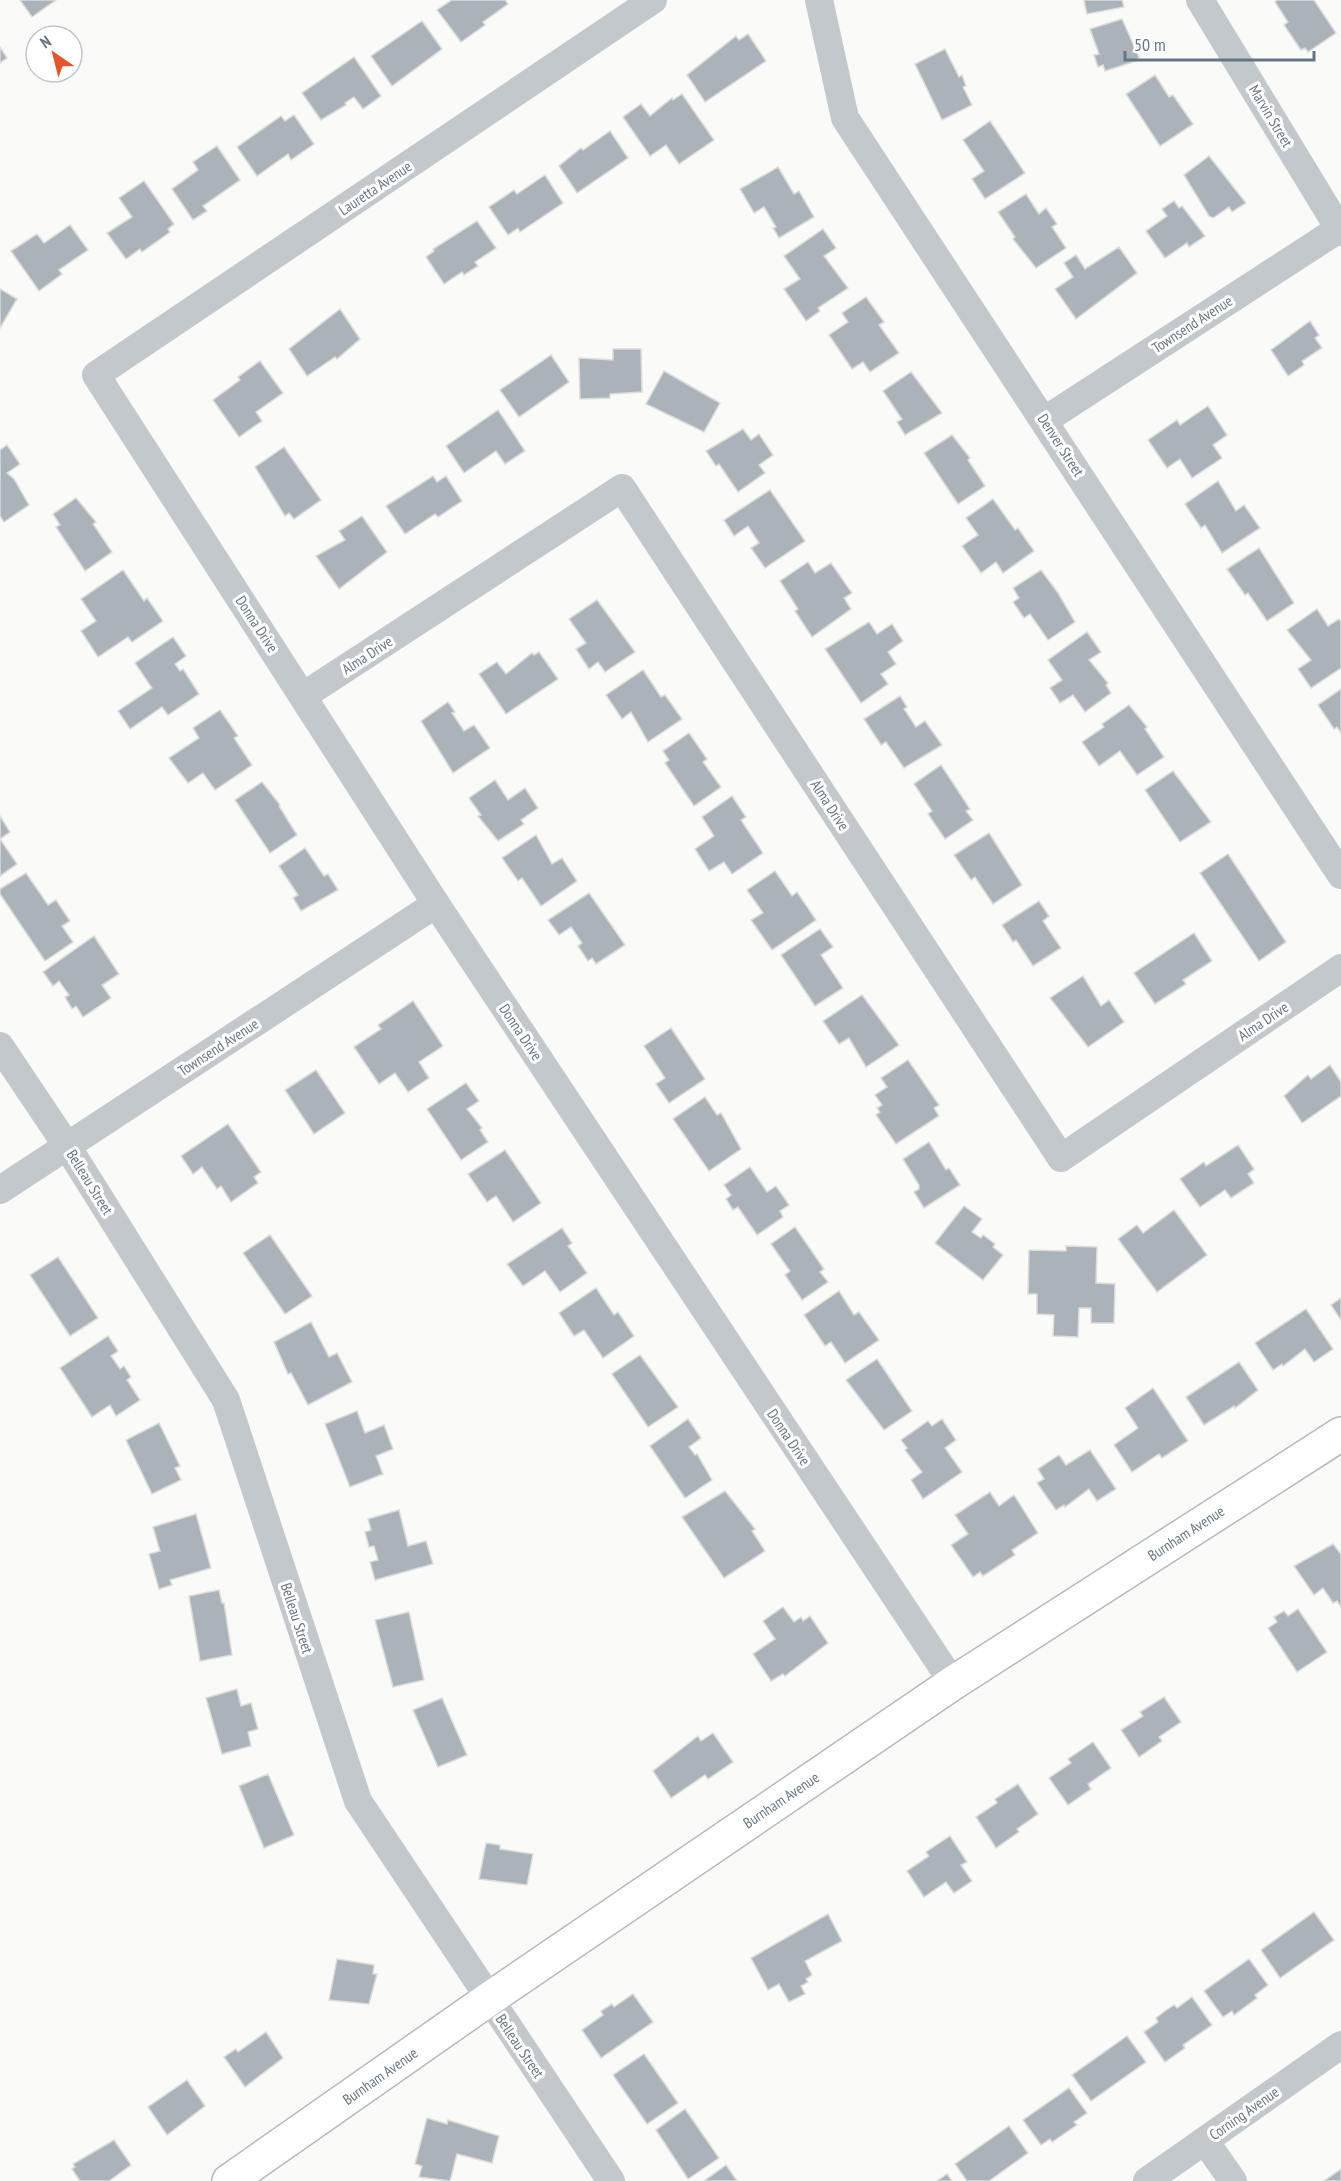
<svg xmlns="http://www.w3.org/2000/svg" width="1341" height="2181" font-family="'PT Sans Narrow',sans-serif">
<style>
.building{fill:#aab3b9;stroke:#dcdcda;stroke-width:1.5}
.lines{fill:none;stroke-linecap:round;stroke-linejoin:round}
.secondary-casing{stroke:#b3babf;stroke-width:36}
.street{stroke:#c3c8cc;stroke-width:28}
.secondary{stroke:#fff;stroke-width:33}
.labels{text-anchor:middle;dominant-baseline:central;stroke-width:6;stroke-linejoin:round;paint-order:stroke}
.street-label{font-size:15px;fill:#657683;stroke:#fff}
</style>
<rect width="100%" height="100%" fill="#fafaf8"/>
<g class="building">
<polygon points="20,0 56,0 32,17"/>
<polygon points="452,0 505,0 508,4 483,22 485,25 461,42 437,10"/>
<polygon points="1084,0 1122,0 1124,7 1087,14"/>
<polygon points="1277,0 1314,0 1336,33 1308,52 1305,48 1301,50 1284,25 1288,22 1275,2"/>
<polygon points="1122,19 1139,57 1136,61 1105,71 1103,65 1098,67 1094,55 1099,54 1090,29"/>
<polygon points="422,21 442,49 392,86 371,56"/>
<polygon points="748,34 766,61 705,102 687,75 736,36 739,40"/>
<polygon points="0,47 7,58 0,63"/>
<polygon points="945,49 959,77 962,75 966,86 963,87 972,105 942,120 915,64"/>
<polygon points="354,57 381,96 363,109 354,97 345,103 346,105 321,120 302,93"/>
<polygon points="1155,75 1169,97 1173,95 1193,124 1160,146 1126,94"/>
<polygon points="682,94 714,140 679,164 666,145 650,156 623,117 641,104 650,116 672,98 673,100"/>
<polygon points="294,115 314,144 291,160 288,154 257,176 237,147 281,116 285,121"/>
<polygon points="990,121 1025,173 985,199 972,179 984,171 963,140"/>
<polygon points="610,131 628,158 577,193 559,166 581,148 583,150"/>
<polygon points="217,146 240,180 203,206 207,211 193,220 172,189 198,170 193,162"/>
<polygon points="1209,156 1246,203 1232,212 1229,207 1213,218 1209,216 1184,175"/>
<polygon points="778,167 794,194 799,191 814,217 779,238 773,228 776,227 764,207 754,213 740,189"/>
<polygon points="545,175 563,203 520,232 518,228 508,235 489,207 514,190 517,194"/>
<polygon points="144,181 174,224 168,229 170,232 142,252 140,249 126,259 107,233 132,217 119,198"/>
<polygon points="1026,194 1039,214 1046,208 1057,224 1052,227 1066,248 1036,268 1013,239 1015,237 998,212"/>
<polygon points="1174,201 1179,208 1182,206 1205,236 1189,247 1187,243 1165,258 1146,231 1167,216 1162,209"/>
<polygon points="477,221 496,248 475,262 478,266 464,275 462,272 444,284 426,257 434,251 433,249"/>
<polygon points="70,225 88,250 59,270 62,274 39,291 11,251 37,234 44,243"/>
<polygon points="823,229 836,248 824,256 848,288 818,308 820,311 806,321 784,289 800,279 784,256"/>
<polygon points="1119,247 1137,273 1076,319 1055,289 1073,277 1064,263 1076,255 1085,269"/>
<polygon points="0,289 17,299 0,328"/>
<polygon points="866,297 884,322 879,325 899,353 870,372 863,362 852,369 829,335 848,322 842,313"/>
<polygon points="340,309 360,339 337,359 335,357 307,376 289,349"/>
<polygon points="1310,321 1319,335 1315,338 1322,348 1302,361 1304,365 1288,376 1271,350"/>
<polygon points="613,349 641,349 642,392 610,394 610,398 580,399 579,358 613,360"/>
<polygon points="551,355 569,382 519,417 500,390"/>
<polygon points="260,361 283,393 256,412 262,421 239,437 213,400 240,380 238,377"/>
<polygon points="664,371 720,403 704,432 646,404"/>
<polygon points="911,372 942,413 905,435 897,422 902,419 883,391"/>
<polygon points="1208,406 1227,435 1213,445 1222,458 1192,478 1180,459 1167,468 1148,440 1177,420 1180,425"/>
<polygon points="498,410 525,451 505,464 496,451 464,473 446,446"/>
<polygon points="743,429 751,440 759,434 773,455 759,465 765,473 738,492 719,464 716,466 706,451"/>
<polygon points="952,435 970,458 968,460 985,486 958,504 924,453"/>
<polygon points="7,445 20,464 7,473 14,479 29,505 4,522 0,516 0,450"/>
<polygon points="284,447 321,500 294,519 289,513 285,516 255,467"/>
<polygon points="433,476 437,482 446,476 462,501 438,517 435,514 405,534 386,506"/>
<polygon points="1218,481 1236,511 1244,505 1260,528 1222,553 1205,525 1201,528 1185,504"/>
<polygon points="770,490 805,541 765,568 751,548 759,543 748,526 734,536 724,520"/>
<polygon points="76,498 96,522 93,524 112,552 85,571 56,527 60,525 53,514"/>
<polygon points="993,499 1015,530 1018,528 1034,551 1003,573 996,562 981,573 962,546 978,535 966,518"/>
<polygon points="362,516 387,552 339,589 316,556 345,540 339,531"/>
<polygon points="1259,548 1294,603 1267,621 1248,593 1245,595 1227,569"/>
<polygon points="808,562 815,573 831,563 852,593 844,598 851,609 812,637 795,611 798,609 780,581"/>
<polygon points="123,570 144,601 147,598 163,621 132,642 128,637 98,657 81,631 96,621 81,599"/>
<polygon points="1041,570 1058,593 1075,622 1048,640 1030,614 1024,618 1013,602 1019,598 1013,588"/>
<polygon points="597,600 635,652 605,672 598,662 589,669 576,649 586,643 569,619"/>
<polygon points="1317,609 1328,626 1339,619 1341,622 1341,668 1311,688 1298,669 1311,660 1287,630"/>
<polygon points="869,622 877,634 892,624 903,641 888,652 896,664 881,674 888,684 861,703 825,649"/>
<polygon points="1087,632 1101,652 1089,660 1108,683 1106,685 1111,693 1085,712 1073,695 1060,703 1050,688 1062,680 1048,660"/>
<polygon points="173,637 186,656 175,664 180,671 183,669 199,694 168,715 162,707 130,729 118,711 152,688 135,663"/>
<polygon points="539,652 558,679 506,714 479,674 497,662 506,674 532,653 534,655"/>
<polygon points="643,670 661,697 665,695 682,719 648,742 631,712 622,719 606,695"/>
<polygon points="1341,689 1341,733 1337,727 1334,729 1318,705"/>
<polygon points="900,696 907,707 904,709 916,727 925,721 942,745 904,768 886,742 881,745 864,719"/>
<polygon points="448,702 455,712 452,713 464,731 474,725 490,748 453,773 421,721"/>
<polygon points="1129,705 1147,727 1145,729 1164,757 1137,775 1120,751 1099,766 1082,742 1104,727 1102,724"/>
<polygon points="220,710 238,736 234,738 252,765 215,790 203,773 188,783 169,758 199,738 193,728"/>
<polygon points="689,733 707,759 703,762 721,787 694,806 665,763 669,760 663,751"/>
<polygon points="941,765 970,809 966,811 973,820 945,839 928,814 932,811 914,784"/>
<polygon points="1173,771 1211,822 1180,842 1145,790"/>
<polygon points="495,780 508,800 525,788 538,808 521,820 524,824 498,841 478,816 481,815 469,798"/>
<polygon points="262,782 280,805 279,806 297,835 270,853 235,800"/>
<polygon points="732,796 746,817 741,820 763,853 732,874 724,862 709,871 695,849 714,836 702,817"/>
<polygon points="0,816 10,832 0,839"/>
<polygon points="989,833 1022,885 993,904 975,877 971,880 954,855"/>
<polygon points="536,835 552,864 562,858 577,881 541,906 522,878 518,881 502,858"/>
<polygon points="0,839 17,864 0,876"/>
<polygon points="305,848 324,876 328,874 338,890 301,911 293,898 298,895 279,866"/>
<polygon points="1228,854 1286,942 1259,961 1200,873"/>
<polygon points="775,871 792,896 797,892 816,920 772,950 751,920 763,913 747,890"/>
<polygon points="26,873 48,905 56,900 70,921 62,926 73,942 45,961 0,894 0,889"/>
<polygon points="589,893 625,945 596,964 592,958 588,961 578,946 582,943 571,927 559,935 548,920"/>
<polygon points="1039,901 1049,916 1043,921 1061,948 1033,966 1016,940 1013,942 1002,925"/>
<polygon points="820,929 833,947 821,955 843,988 815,1006 781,955"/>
<polygon points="1194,933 1212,961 1183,980 1186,984 1155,1004 1134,973"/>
<polygon points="94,936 119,974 102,985 111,998 83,1017 76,1006 72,1009 65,997 69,995 59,981 53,986 43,972"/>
<polygon points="1083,976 1101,1006 1109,1000 1124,1022 1088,1047 1050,998"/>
<polygon points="862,995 899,1045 866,1067 849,1038 839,1044 823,1021"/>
<polygon points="413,1001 443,1046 419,1062 429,1078 408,1092 395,1073 379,1084 354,1047 381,1029 378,1025"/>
<polygon points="671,1028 705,1079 669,1103 656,1084 665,1078 644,1046"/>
<polygon points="908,1060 939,1105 934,1108 939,1116 896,1144 876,1115 880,1112 877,1108 882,1105 875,1095 887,1087 881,1078"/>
<polygon points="1330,1065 1341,1082 1341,1096 1302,1123 1284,1096 1308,1075 1311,1079"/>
<polygon points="316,1070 345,1113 314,1134 285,1090"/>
<polygon points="466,1083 479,1101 467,1109 482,1128 480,1130 488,1142 461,1160 427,1109"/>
<polygon points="705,1097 717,1115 721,1113 741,1149 709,1171 673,1119"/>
<polygon points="228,1124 261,1172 254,1177 258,1183 231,1202 221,1186 217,1189 202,1167 193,1174 181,1156"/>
<polygon points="929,1142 946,1170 949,1168 960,1185 924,1208 914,1192 919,1189 919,1185 903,1159"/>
<polygon points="1238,1145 1254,1169 1248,1174 1254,1183 1231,1198 1225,1190 1200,1207 1180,1179 1204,1162 1206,1166"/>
<polygon points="505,1150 541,1203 513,1222 496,1196 487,1202 468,1174"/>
<polygon points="750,1167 767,1192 776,1186 789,1205 780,1211 783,1217 757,1235 738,1207 733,1210 726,1199 731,1195 724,1185"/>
<polygon points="964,1206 982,1219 972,1232 981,1238 983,1235 995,1244 993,1247 1003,1255 983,1280 935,1243"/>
<polygon points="1174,1210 1207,1255 1157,1292 1118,1239 1137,1225 1143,1233"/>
<polygon points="795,1227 824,1269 820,1272 828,1282 802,1300 785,1275 790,1271 771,1244"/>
<polygon points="562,1228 572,1243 568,1246 587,1273 560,1292 545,1271 523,1286 507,1264"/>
<polygon points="270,1235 312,1296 285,1314 243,1253"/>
<polygon points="1066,1246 1097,1247 1096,1283 1115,1284 1114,1323 1091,1323 1091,1308 1079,1308 1078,1337 1053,1336 1054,1315 1037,1314 1037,1294 1028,1294 1029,1250 1066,1251"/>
<polygon points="58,1257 98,1318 70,1336 30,1275"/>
<polygon points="596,1288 614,1315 618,1312 634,1336 603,1358 584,1330 574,1336 559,1313"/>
<polygon points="839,1291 854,1315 859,1312 879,1340 845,1363 831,1342 825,1346 804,1315"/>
<polygon points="1341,1298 1341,1320 1331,1305"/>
<polygon points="1306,1309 1333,1349 1314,1362 1305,1349 1283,1366 1282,1364 1273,1370 1255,1343"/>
<polygon points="311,1322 329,1357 337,1353 352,1382 308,1405 291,1373 288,1374 274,1342"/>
<polygon points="108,1336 118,1351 111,1356 120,1369 124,1366 131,1377 127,1380 140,1400 116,1416 110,1405 92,1417 60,1368"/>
<polygon points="640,1355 678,1407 648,1427 612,1374"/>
<polygon points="877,1359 912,1411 884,1430 846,1380"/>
<polygon points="1239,1362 1258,1390 1235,1408 1234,1406 1204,1425 1186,1397"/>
<polygon points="1153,1388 1188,1441 1162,1458 1159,1454 1132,1472 1114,1445 1138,1428 1125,1408"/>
<polygon points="357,1411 365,1433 384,1425 393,1449 376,1456 383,1474 350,1487 325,1424"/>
<polygon points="688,1419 701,1438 689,1447 695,1455 697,1454 712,1480 685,1498 650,1446"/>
<polygon points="942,1419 956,1440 945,1448 962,1472 923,1499 911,1480 922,1472 905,1450 907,1448 901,1440 928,1421 932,1426"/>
<polygon points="159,1423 180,1466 175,1468 181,1480 152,1494 126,1440"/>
<polygon points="1090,1450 1116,1489 1097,1501 1089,1489 1065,1507 1064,1505 1056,1510 1037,1483 1044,1479 1038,1469 1059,1455 1066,1465"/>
<polygon points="725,1491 755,1529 752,1531 765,1551 724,1578 682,1517"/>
<polygon points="990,1492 999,1506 1014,1495 1038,1533 1012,1550 1015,1555 983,1576 980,1572 973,1577 951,1545 968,1534 955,1515"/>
<polygon points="399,1510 408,1546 426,1541 433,1564 375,1580 370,1562 378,1560 374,1546 369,1547 365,1532 371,1530 368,1519"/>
<polygon points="196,1514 211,1568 170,1580 172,1585 159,1589 149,1554 160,1551 153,1527"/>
<polygon points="1333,1544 1341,1554 1341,1607 1337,1601 1333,1603 1323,1588 1314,1595 1294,1566"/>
<polygon points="219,1590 222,1603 224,1603 232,1655 200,1661 189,1596"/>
<polygon points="783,1607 794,1622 801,1617 803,1621 810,1616 828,1643 785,1676 783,1674 771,1681 753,1654 775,1639 763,1621"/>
<polygon points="1298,1609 1327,1652 1297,1672 1268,1628 1277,1622 1274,1617 1284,1611 1288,1616"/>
<polygon points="409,1612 424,1680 393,1687 375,1620"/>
<polygon points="237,1689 241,1706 251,1703 258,1729 248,1732 251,1746 222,1754 206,1698"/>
<polygon points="1164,1697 1181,1722 1159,1737 1162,1741 1139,1757 1121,1730 1143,1716 1140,1712"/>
<polygon points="442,1698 467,1755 438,1767 413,1710"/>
<polygon points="713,1733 733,1762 708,1779 705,1775 671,1798 653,1771 698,1736 701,1741"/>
<polygon points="1093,1742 1111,1768 1088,1784 1091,1789 1068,1805 1049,1778 1071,1763 1068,1759"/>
<polygon points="268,1774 294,1835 264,1848 239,1786"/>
<polygon points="1018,1784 1038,1814 1017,1829 1019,1832 996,1848 976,1817 997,1803 995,1799"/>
<polygon points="950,1836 967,1862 961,1865 972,1881 954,1893 946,1882 924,1897 907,1871 929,1856 926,1852"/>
<polygon points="486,1843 500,1845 500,1849 533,1854 527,1885 479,1879"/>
<polygon points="1314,1912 1334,1940 1280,1978 1261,1950"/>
<polygon points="828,1914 842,1941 805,1961 812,1975 806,1979 808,1982 801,1986 805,1994 789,2002 779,1984 768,1990 751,1958"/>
<polygon points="337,1959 374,1965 373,1974 377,1974 369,2004 329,2000"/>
<polygon points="1249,1959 1268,1985 1255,1995 1257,1998 1234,2015 1232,2011 1223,2017 1204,1991"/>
<polygon points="633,1994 653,2022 601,2058 582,2030 603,2015 601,2011 612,2004 614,2007"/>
<polygon points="1192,1997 1212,2025 1183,2045 1185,2048 1165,2062 1144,2032 1158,2022 1156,2018 1165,2011 1174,2005 1177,2008"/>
<polygon points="266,2032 283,2058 245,2087 224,2057 236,2049 238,2052"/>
<polygon points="1127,2036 1146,2062 1091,2101 1072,2075"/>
<polygon points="644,2054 678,2103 647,2124 613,2075"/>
<polygon points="187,2080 205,2106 167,2135 148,2107"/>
<polygon points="1069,2088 1087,2113 1074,2122 1077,2125 1052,2142 1050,2139 1041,2145 1023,2120"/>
<polygon points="685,2109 719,2158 688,2179 656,2130"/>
<polygon points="427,2118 447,2124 448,2120 499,2136 492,2163 457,2154 450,2181 419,2177 422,2166 415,2164"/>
<polygon points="1009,2126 1028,2153 989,2181 967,2181 955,2164"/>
<polygon points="114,2140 131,2165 109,2181 80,2181 72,2169 75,2167 73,2164"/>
<polygon points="726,2165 737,2181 704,2181"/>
<polygon points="1341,2169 1341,2181 1324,2181"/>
<polygon points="947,2174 952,2181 937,2181"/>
</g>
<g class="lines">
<g class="secondary-casing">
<polyline id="secondary" points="229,2181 489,1999 953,1683 1341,1434"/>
</g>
<g class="street">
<polyline points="653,0 96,375 436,904 953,1683"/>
<polyline points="819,0 845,118 1341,875"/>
<polyline points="1200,0 1341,232"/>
<polyline points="1045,420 1339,229"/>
<polyline points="303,696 622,488 1061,1158 1341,968"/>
<polyline points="0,1046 67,1146 226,1400 358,1801 611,2181"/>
<polyline points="0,1190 436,904"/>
<polyline points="1205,2141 1233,2181"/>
<polyline points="1147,2181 1341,2045"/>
</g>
<use href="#secondary" class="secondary"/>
</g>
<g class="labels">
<g class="street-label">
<text transform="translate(1271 116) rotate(59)">Marvin Street</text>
<text transform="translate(375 188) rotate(-34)">Lauretta Avenue</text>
<text transform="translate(1192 324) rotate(-33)">Townsend Avenue</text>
<text transform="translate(1061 445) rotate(57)">Denver Street</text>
<text transform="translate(257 624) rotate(57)">Donna Drive</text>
<text transform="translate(367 655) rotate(-33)">Alma Drive</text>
<text transform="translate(830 805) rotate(57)">Alma Drive</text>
<text transform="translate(1263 1021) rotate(-34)">Alma Drive</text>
<text transform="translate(521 1032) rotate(56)">Donna Drive</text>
<text transform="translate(218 1047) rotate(-33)">Townsend Avenue</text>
<text transform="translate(90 1182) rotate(58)">Belleau Street</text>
<text transform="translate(789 1437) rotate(56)">Donna Drive</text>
<text transform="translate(1186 1533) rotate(-33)">Burnham Avenue</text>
<text transform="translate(297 1618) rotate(72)">Belleau Street</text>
<text transform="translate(781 1800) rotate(-34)">Burnham Avenue</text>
<text transform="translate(520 2046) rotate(56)">Belleau Street</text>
<text transform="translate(380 2076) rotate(-35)">Burnham Avenue</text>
<text transform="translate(1244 2113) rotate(-35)">Corning Avenue</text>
</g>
</g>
<g transform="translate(54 54) rotate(325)"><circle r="28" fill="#ffffff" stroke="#c1c8cd" stroke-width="1.5"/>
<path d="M0-4.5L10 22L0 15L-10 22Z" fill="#e4572e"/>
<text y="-9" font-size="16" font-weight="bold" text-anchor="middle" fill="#657683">N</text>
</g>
<path d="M1125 51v9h189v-9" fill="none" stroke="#657683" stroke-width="3"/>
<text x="1134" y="51" font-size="18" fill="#657683" stroke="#ffffff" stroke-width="4.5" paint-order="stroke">50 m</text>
</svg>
